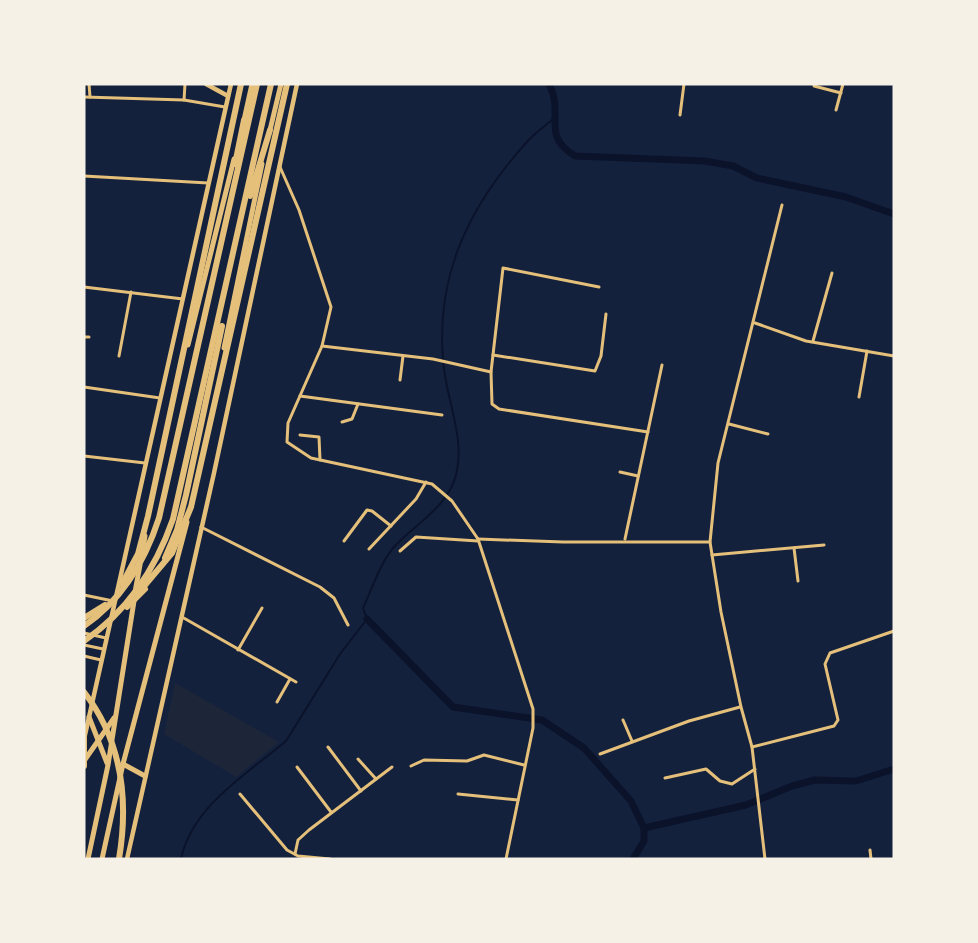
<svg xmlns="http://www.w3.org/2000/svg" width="978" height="943" font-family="'Work Sans',sans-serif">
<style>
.green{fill:#1d2539}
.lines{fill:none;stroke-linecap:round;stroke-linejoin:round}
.stream{stroke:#0b132b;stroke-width:2}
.canal{stroke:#0b132b;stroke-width:7}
.minor{stroke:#e5c07b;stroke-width:3}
.secondary{stroke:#e5c07b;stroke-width:4.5}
.primary{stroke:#e5c07b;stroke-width:5}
.trunk{stroke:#e5c07b;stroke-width:5}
.motorway{stroke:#e5c07b;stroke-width:6}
</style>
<rect width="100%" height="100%" fill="#14213d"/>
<polygon class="green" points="175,683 279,742 236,777 164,734"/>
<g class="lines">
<path class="stream" d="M181,859c11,-53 66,-85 105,-118l54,-87 27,-35 -4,-11c9,-19 17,-45 31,-61 21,-23 54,-40 62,-72 10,-37 -11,-78 -13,-116 -7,-86 27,-153 82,-215 9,-11 21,-18 31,-28"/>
<g class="canal">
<path d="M549,84c16,31 -9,51 26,72l130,5 28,5 24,12 89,19 48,17"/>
<polyline points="367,619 453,707 542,720 584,748 631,801 644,828 746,805 792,786 815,780 856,781 894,769"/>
<polyline points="633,859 644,841 644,828"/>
</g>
<g class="minor">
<polyline points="89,84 90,97"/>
<polyline points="814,86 841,93"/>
<polyline points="84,97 184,100 225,107"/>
<polyline points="184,100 185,84"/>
<polyline points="836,110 843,84"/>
<polyline points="680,115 684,84"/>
<polyline points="280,167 299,210 331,307 322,346 288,423 287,442 311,458 432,484 452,501 478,539 533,709 533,728 506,859"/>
<polyline points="84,176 208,183"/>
<polyline points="84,287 183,299"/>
<polyline points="599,287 503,268 491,372 492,404 499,409 648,432"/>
<polyline points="755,323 806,341 894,356"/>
<polyline points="84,337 89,337"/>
<polyline points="813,341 832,273"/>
<polyline points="322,346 433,359 491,372"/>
<polyline points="493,355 595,371 601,356 606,314"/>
<polyline points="119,356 131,292"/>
<polyline points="400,380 403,356"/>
<polyline points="84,387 160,398"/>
<polyline points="300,396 442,415"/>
<polyline points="859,397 867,351"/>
<polyline points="342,422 352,419 358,404"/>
<polyline points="729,424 768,434"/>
<polyline points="300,435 319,437 320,460"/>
<polyline points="84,456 145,463"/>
<polyline points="620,472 638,476"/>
<polyline points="201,527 320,587 334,598 348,625"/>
<polyline points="478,539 563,542 710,542"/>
<polyline points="625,539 662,365"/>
<polyline points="344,541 367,510 372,511 391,526"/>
<polyline points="794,548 798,581"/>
<polyline points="369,549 416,499 426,482"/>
<polyline points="400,551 416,537 478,541"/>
<polyline points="712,555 824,545"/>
<polyline points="84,595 113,601"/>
<polyline points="182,617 296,682"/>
<polyline points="84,633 106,638"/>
<polyline points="84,645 103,649"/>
<polyline points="238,650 262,608"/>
<polyline points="84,656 101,660"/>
<polyline points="277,702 290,679"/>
<polyline points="623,720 632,741"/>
<polyline points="328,747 361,791"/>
<polyline points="752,747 834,726 838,720 825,664 830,653 894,631"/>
<polyline points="600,754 689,721 740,707"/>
<polyline points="358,759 376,779"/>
<polyline points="411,766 424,760 467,761 484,755 524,765"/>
<polyline points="297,767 331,812"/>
<polyline points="665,778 706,769 720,781 732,784 755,769"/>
<polyline points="240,794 287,850 298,856 330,859"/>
<polyline points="458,794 518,800"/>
<polyline points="870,850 871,859"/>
<polyline points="295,854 298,840 309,830 392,767"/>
<polyline points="765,859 752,747 741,707 721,612 710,542 718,463 782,205"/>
</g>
<g class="secondary">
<polyline points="206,84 228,96"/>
<polyline points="85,735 231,84"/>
<polyline points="127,859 214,473 297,84"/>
</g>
<g class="primary">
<polyline points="188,345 234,159"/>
<polyline points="224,348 262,164"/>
<polyline points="142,556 145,536"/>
<polyline points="135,592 140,565"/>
<polyline points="89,717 107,763"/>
<polyline points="84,761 114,718"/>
<polyline points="123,764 145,776"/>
<polyline points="88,859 108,765 134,601"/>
<polyline points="102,859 123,764 187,522"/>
</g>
<g class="trunk">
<polyline points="244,120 252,84"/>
<polyline points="270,130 281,84"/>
</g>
<g class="motorway">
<polyline points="235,164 244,120"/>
<polyline points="250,196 270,130"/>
<polyline points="165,558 177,530 186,495 222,326"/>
<polyline points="122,584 138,554 148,516 241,84"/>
<polyline points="140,591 172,553 191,507 287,84"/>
<polyline points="127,607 145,589"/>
<polyline points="84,618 105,605"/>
<path d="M84,626c38,-26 61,-65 75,-108l98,-434"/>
<path d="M84,641c44,-30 72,-73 89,-122l98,-435"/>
<path d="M84,692c38,49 45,107 35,167"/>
<polyline points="84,732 84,766"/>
</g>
</g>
<rect width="978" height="943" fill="none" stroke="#f6f1e7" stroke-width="171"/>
</svg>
